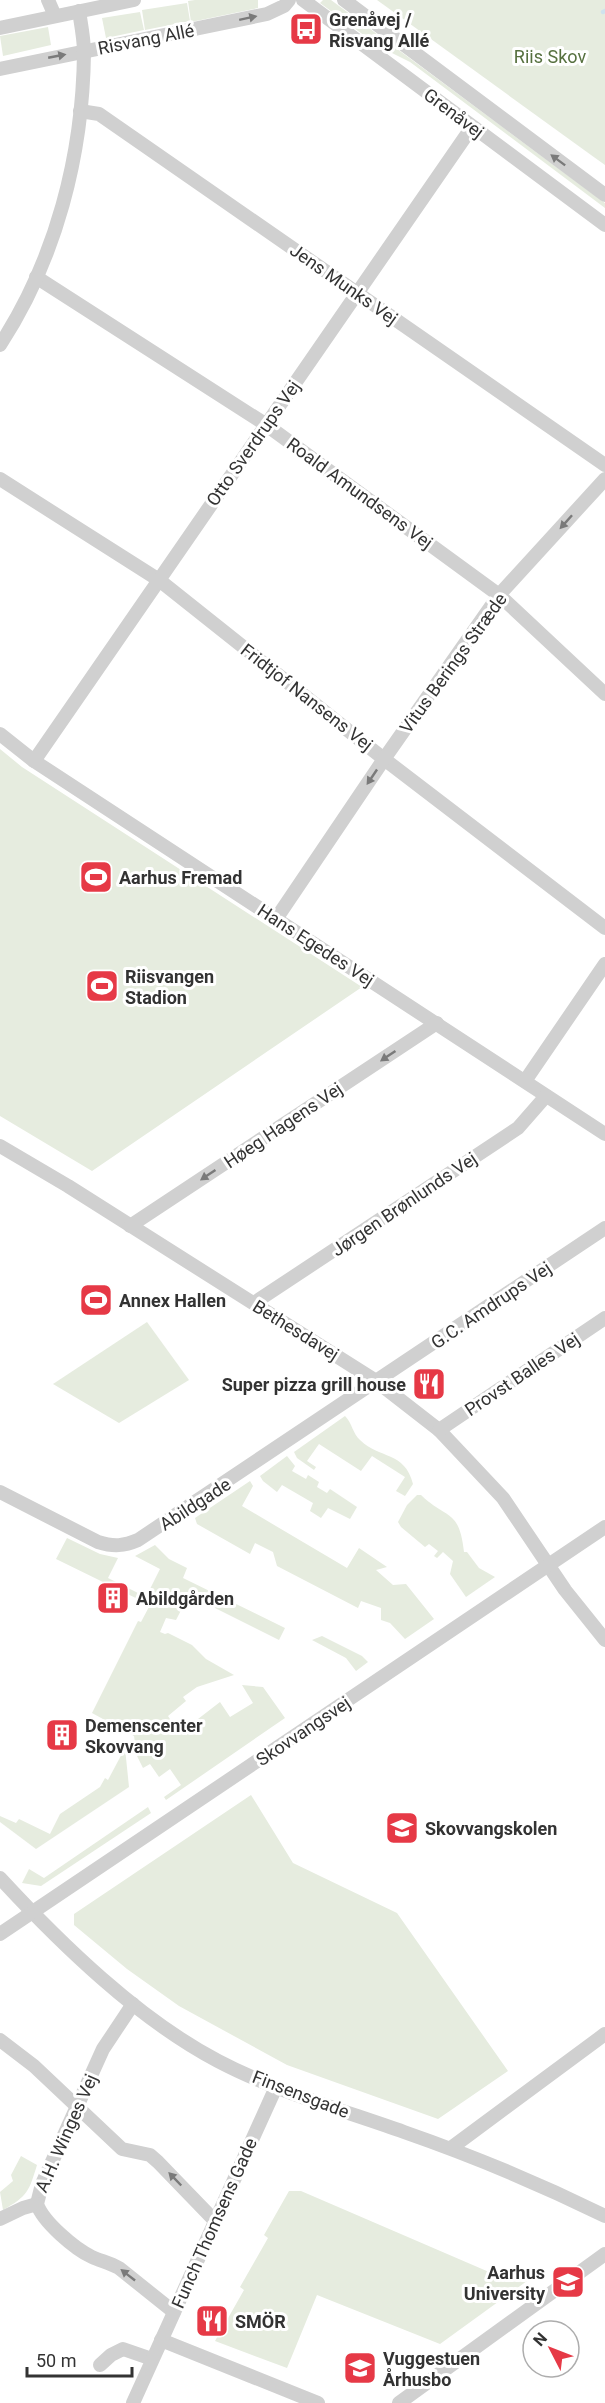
<svg xmlns="http://www.w3.org/2000/svg" width="605" height="2403" font-family="Roboto,sans-serif">
<style>
.green{fill:#e6ecdf}
.lines{fill:none;stroke-linecap:round;stroke-linejoin:round}
.stream{stroke:#cfe2ee;stroke-width:4.5}
.minor{stroke:#d0d0d0;stroke-width:14}
.oneway{fill:#7a7a7a}
.labels{text-anchor:middle;dominant-baseline:central;stroke-width:6;stroke-linejoin:round;paint-order:stroke}
.poi-label{font-size:18px;font-weight:bold;fill:#333;stroke:#fff;text-anchor:start}
.street-label{font-size:18px;fill:#333;stroke:#fff}
.park-label{font-size:18px;fill:#56703f;stroke:#fff}
</style>
<rect width="100%" height="100%" fill="#fff"/>
<g class="green">
<polygon points="195,0 258,0 258,8 191,22 188,1"/>
<polygon points="323,0 331,0 605,203 605,208 410,62 380,47 320,3"/>
<polygon points="377,0 605,0 605,165 591,155"/>
<polygon points="187,3 190,21 145,30 142,10"/>
<polygon points="140,12 144,30 106,38 102,18"/>
<polygon points="48,27 51,45 3,56 0,36"/>
<polygon points="0,749 22,767 362,987 92,1171 0,1116"/>
<polygon points="147,1322 189,1380 119,1423 53,1384"/>
<path d="M345,1416c7,7 8,18 15,24 19,19 45,11 53,44l-8,12 -9,-5 9,-14 -33,-21 -11,15 -42,-27 -12,17 9,6 -2,3 -17,-12 -3,-6z"/>
<polygon points="287,1456 295,1466 292,1471 306,1479 308,1475 319,1482 317,1487 327,1493 330,1489 357,1507 350,1519 328,1508 321,1518 310,1511 313,1503 282,1485 277,1492 263,1481 260,1476"/>
<polygon points="250,1481 253,1486 242,1506 347,1568 359,1548 387,1567 376,1570 393,1585 406,1584 434,1619 405,1639 390,1623 381,1620 381,1608 361,1601 358,1608 277,1566 273,1552 255,1543 250,1554 197,1524 195,1518"/>
<path d="M417,1495h4c26,25 38,13 43,57h3l12,16 16,9 -29,20 -16,-23 3,-13 -10,-9 -6,6 -3,-2 4,-5 -9,-7 -4,3 -24,-20 -3,-5 9,-17z"/>
<polygon points="67,1538 100,1554 118,1558 108,1578 146,1597 160,1569 135,1556 155,1545 169,1559 187,1568 183,1578 285,1628 279,1640 189,1595 176,1620 166,1618 160,1632 165,1634 168,1633 192,1645 206,1659 234,1675 197,1687 183,1697 186,1701 168,1716 177,1730 198,1719 220,1702 230,1717 253,1703 242,1685 263,1687 285,1718 166,1800 164,1797 181,1785 170,1769 159,1777 150,1764 143,1768 137,1756 134,1736 92,1713 138,1621 141,1622 150,1605 56,1559"/>
<polygon points="322,1636 362,1656 368,1662 356,1671 346,1658 312,1640"/>
<polygon points="125,1748 129,1787 36,1849 0,1822 0,1816 16,1823 19,1819 50,1834 60,1814 100,1787 105,1778 108,1780"/>
<polygon points="251,1795 293,1863 397,1913 508,2071 438,2119 287,2065 179,2006 127,1969 74,1925 74,1914"/>
<polygon points="148,1807 151,1813 41,1886 22,1883 29,1869 44,1878"/>
<path d="M21,2156l16,9c-8,26 -9,31 -34,45l-3,-18 13,-11 -2,-6z"/>
<polygon points="289,2191 301,2191 496,2275 527,2281 440,2344 317,2295 287,2368 215,2341 244,2290 240,2287 268,2238 264,2235"/>
</g>
<g class="lines">
<polyline class="stream" points="603,12 605,11"/>
<g class="minor">
<polyline points="48,0 55,16"/>
<polyline points="303,0 605,225"/>
<polyline points="344,0 605,195"/>
<polyline points="0,28 134,0"/>
<polyline points="0,69 267,14 284,6 289,0"/>
<polyline points="80,111 99,114 605,465"/>
<polyline points="36,277 265,424 499,595 605,694"/>
<path d="M0,345c56,-86 83,-190 84,-293 0,-13 -3,-28 -5,-41"/>
<polyline points="0,479 159,580 384,759 605,928"/>
<polyline points="0,734 34,761 605,1134"/>
<polyline points="34,761 472,127"/>
<polyline points="276,919 384,759 499,595 605,479"/>
<polyline points="525,1081 605,964"/>
<polyline points="0,1146 68,1186 376,1381 439,1430 503,1498 565,1590 605,1640"/>
<polyline points="130,1226 437,1023"/>
<polyline points="254,1303 518,1128 546,1096"/>
<polyline points="439,1430 605,1318"/>
<path d="M0,1492l98,50c16,5 26,4 40,-2l467,-312"/>
<path d="M0,1878c61,66 138,141 218,183 59,31 124,49 186,71 69,24 136,52 201,84"/>
<polyline points="0,1934 605,1527"/>
<path d="M133,2004l-30,45 -61,135 -5,20c6,18 38,45 55,53 9,4 18,6 27,11l55,44"/>
<polyline points="0,2040 34,2066 122,2149 150,2155 158,2162 215,2221"/>
<polyline points="451,2148 605,2034"/>
<polyline points="0,2219 23,2208 37,2204"/>
<polyline points="161,2340 318,2403"/>
<polyline points="100,2365 111,2355 123,2349 152,2359"/>
<polyline points="133,2403 276,2087"/>
<polyline points="399,2403 605,2254"/>
</g>
</g>
<defs><path id="oneway-solid" d="M-6-.8H1V-3.2L6.5 0L1 3.2V.8H-6Z" transform="scale(1.5)"/></defs>
<g class="oneway">
<use href="#oneway-solid" transform="translate(248 18) rotate(-12)"/>
<use href="#oneway-solid" transform="translate(57 56) rotate(-11)"/>
<use href="#oneway-solid" transform="translate(558 160) rotate(-143)"/>
<use href="#oneway-solid" transform="translate(566 522) rotate(132)"/>
<use href="#oneway-solid" transform="translate(372 777) rotate(124)"/>
<use href="#oneway-solid" transform="translate(388 1056) rotate(146)"/>
<use href="#oneway-solid" transform="translate(208 1175) rotate(146)"/>
<use href="#oneway-solid" transform="translate(175 2179) rotate(-134)"/>
<use href="#oneway-solid" transform="translate(128 2275) rotate(-142)"/>
</g>
<defs>
<g id="bus-square" transform="scale(1.725)"><rect x="-9" y="-9" width="18" height="18" rx="4" fill="#e63946" stroke="#fff"/><path d="M-5-6H5V4H4V6H2V4H-2V6H-4V4H-5ZM-3.5-4V0h7V-4ZM-3.5 1.2v1.5H-2V1.2ZM2 1.2v1.5H3.5V1.2Z" fill="#fff"/></g>
<g id="stadium-square" transform="scale(1.725)"><rect x="-9" y="-9" width="18" height="18" rx="4" fill="#e63946" stroke="#fff"/><path d="M0-5a6.5 5 0 1 0 0 10a6.5 5 0 1 0 0-10ZM-3.5-1.8h7v3.6h-7Z" fill="#fff"/></g>
<g id="restaurant-square" transform="scale(1.725)"><rect x="-9" y="-9" width="18" height="18" rx="4" fill="#e63946" stroke="#fff"/><path d="M-5-6h1v4h1v-4h1v4h1v-4h1v5L-1.5 .5V6h-2V.5L-5-1ZM5-6V6H3V1.5H1.5Q1.5-4 5-6Z" fill="#fff"/></g>
<g id="building-square" transform="scale(1.725)"><rect x="-9" y="-9" width="18" height="18" rx="4" fill="#e63946" stroke="#fff"/><path d="M-4-6H4V6H1V3H-1V6H-4ZM-2.5-4.3h1.7v1.8h-1.7ZM.8-4.3h1.7v1.8H.8ZM-2.5-1h1.7V.8h-1.7ZM.8-1h1.7V.8H.8Z" fill="#fff"/></g>
<g id="school-square" transform="scale(1.725)"><rect x="-9" y="-9" width="18" height="18" rx="4" fill="#e63946" stroke="#fff"/><path d="M0-5L7-2L0 1L-7-2ZM-4 1L0 2.5L4 1V4Q0 6-4 4Z" fill="#fff"/></g>
<g id="university-square" transform="scale(1.725)"><rect x="-9" y="-9" width="18" height="18" rx="4" fill="#e63946" stroke="#fff"/><path d="M0-5L7-2L0 1L-7-2ZM-4 1L0 2.5L4 1V4Q0 6-4 4Z" fill="#fff"/></g>
</defs>
<g fill-rule="evenodd">
<use href="#bus-square" x="306" y="29"/>
<use href="#stadium-square" x="96" y="877"/>
<use href="#stadium-square" x="102" y="986"/>
<use href="#stadium-square" x="96" y="1300"/>
<use href="#restaurant-square" x="429" y="1384"/>
<use href="#building-square" x="113" y="1598"/>
<use href="#building-square" x="62" y="1735"/>
<use href="#school-square" x="402" y="1828"/>
<use href="#university-square" x="568" y="2282"/>
<use href="#restaurant-square" x="212" y="2321"/>
<use href="#school-square" x="360" y="2368"/>
</g>
<g class="labels">
<g class="poi-label">
<text x="329" y="19">Grenåvej /<tspan x="329" dy="21">Risvang Allé</tspan></text>
<text x="119" y="877">Aarhus Fremad</text>
<text x="125" y="976">Riisvangen<tspan x="125" dy="21">Stadion</tspan></text>
<text x="119" y="1300">Annex Hallen</text>
<text x="406" y="1384" text-anchor="end">Super pizza grill house</text>
<text x="136" y="1598">Abildgården</text>
<text x="85" y="1725">Demenscenter<tspan x="85" dy="21">Skovvang</tspan></text>
<text x="425" y="1828">Skovvangskolen</text>
<text x="545" y="2272" text-anchor="end">Aarhus<tspan x="545" dy="21">University</tspan></text>
<text x="235" y="2321">SMÖR</text>
<text x="383" y="2358">Vuggestuen<tspan x="383" dy="21">Århusbo</tspan></text>
</g>
<g class="street-label">
<text transform="translate(146 39) rotate(-11)">Risvang Allé</text>
<text transform="translate(454 113) rotate(37)">Grenåvej</text>
<text transform="translate(344 284) rotate(35)">Jens Munks Vej</text>
<text transform="translate(253 443) rotate(-55)">Otto Sverdrups Vej</text>
<text transform="translate(360 493) rotate(36)">Roald Amundsens Vej</text>
<text transform="translate(453 663) rotate(-54)">Vitus Berings Stræde</text>
<text transform="translate(307 697) rotate(38)">Fridtjof Nansens Vej</text>
<text transform="translate(316 945) rotate(33)">Hans Egedes Vej</text>
<text transform="translate(283 1125) rotate(-34)">Høeg Hagens Vej</text>
<text transform="translate(404 1204) rotate(-34)">Jørgen Brønlunds Vej</text>
<text transform="translate(491 1305) rotate(-34)">G.C. Amdrups Vej</text>
<text transform="translate(296 1330) rotate(32)">Bethesdavej</text>
<text transform="translate(522 1374) rotate(-34)">Provst Balles Vej</text>
<text transform="translate(195 1504) rotate(-33)">Abildgade</text>
<text transform="translate(303 1731) rotate(-34)">Skovvangsvej</text>
<text transform="translate(301 2094) rotate(21)">Finsensgade</text>
<text transform="translate(66 2133) rotate(-66)">A.H. Winges Vej</text>
<text transform="translate(214 2223) rotate(-66)">Funch Thomsens Gade</text>
</g>
<g class="park-label">
<text x="550" y="56">Riis Skov</text>
</g>
</g>
<g transform="translate(551 2349) rotate(312)"><circle r="28" fill="#ffffff" stroke="#adadad" stroke-width="1.5"/>
<path d="M0-4.5L10 22L0 15L-10 22Z" fill="#e63946"/>
<text y="-9" font-size="16" font-weight="bold" text-anchor="middle" fill="#333333">N</text>
</g>
<path d="M27 2367v9h105v-9" fill="none" stroke="#333333" stroke-width="3"/>
<text x="36" y="2367" font-size="18" fill="#333333" stroke="#ffffff" stroke-width="4.5" paint-order="stroke">50 m</text>
</svg>
